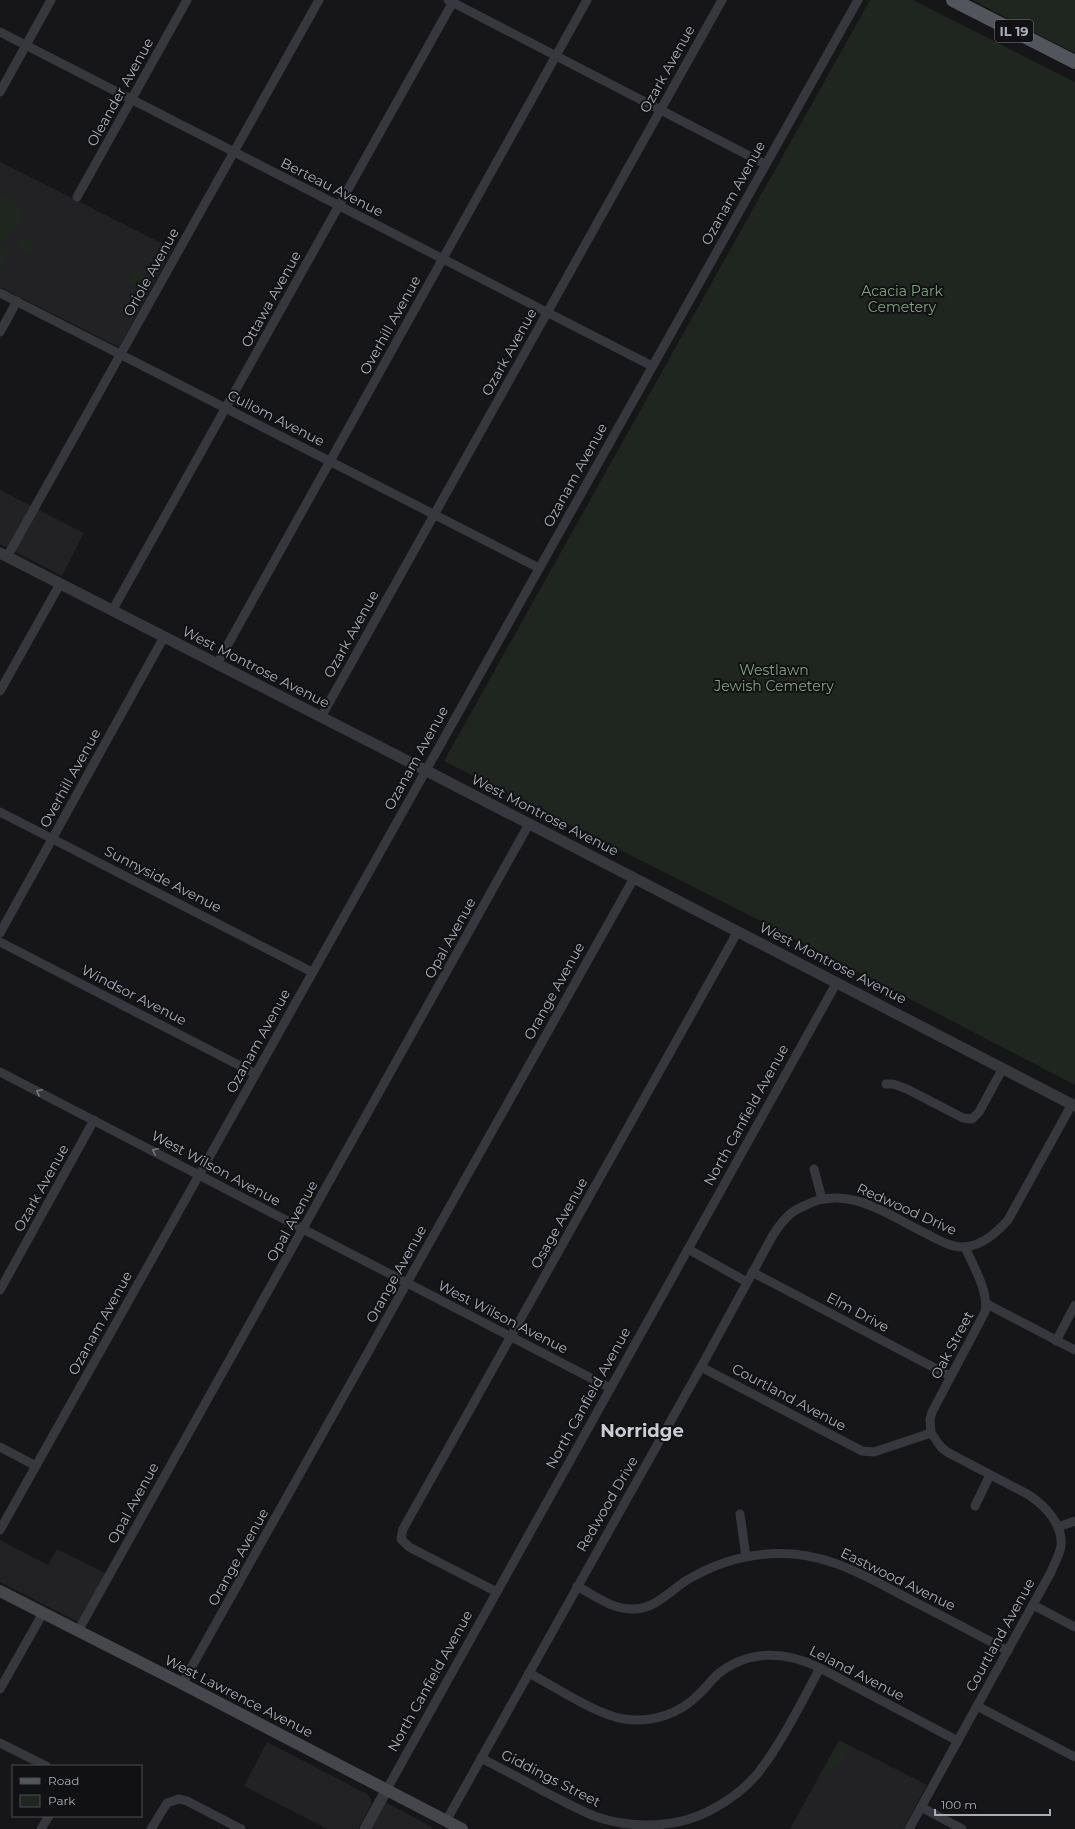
<svg xmlns="http://www.w3.org/2000/svg" width="1075" height="1829" font-family="Montserrat,sans-serif">
<style>
.built{fill:#222225}
.green{fill:#1e261f}
.lines{fill:none;stroke-linecap:round;stroke-linejoin:round}
.minor{stroke:#37383d;stroke-width:9}
.tertiary{stroke:#37383d;stroke-width:11}
.secondary{stroke:#45474d;stroke-width:12}
.primary{stroke:#53555c;stroke-width:14}
.oneway{stroke:#757881}
.labels{text-anchor:middle;dominant-baseline:central;stroke-width:4;stroke-linejoin:round;paint-order:stroke}
.shield{fill:#111113;stroke:#7b7e86;stroke-width:1}
.shield-label{font-size:13px;font-weight:bold;fill:#a8adb8}
.street-label{font-size:14px;fill:#a8adb8;stroke:#111113}
.park-label{font-size:14px;fill:#7fa381;stroke:#111113}
.district-label{font-size:18px;font-weight:bold;fill:#c9ccd4;stroke:#111113}
</style>
<rect width="100%" height="100%" fill="#161618"/>
<g class="built">
<polygon points="0,162 173,249 119,347 0,287"/>
<polygon points="0,490 84,533 62,576 0,544"/>
<polygon points="0,1540 48,1565 57,1549 107,1574 80,1623 0,1582"/>
<polygon points="839,1740 927,1785 903,1829 790,1829"/>
<polygon points="267,1742 367,1794 371,1799 371,1804 358,1829 327,1829 244,1786"/>
<polygon points="385,1802 432,1827 431,1829 371,1829"/>
</g>
<g class="green">
<polygon points="870,0 915,0 915,1 1075,82 1075,1085 735,908 444,761"/>
<polygon points="972,0 1075,0 1075,53"/>
<path d="M0,193l21,12c6,14 -5,26 -16,36l-5,-2z"/>
<polygon points="22,237 36,244 29,256 15,248"/>
<polygon points="0,243 11,249 2,266 0,265"/>
<polygon points="134,271 146,277 140,289 128,283"/>
<polygon points="840,1742 851,1747 845,1759 826,1773 823,1771"/>
</g>
<g class="lines">
<g class="minor">
<polyline points="448,0 765,164"/>
<polyline points="0,32 652,366"/>
<polyline points="0,92 51,0"/>
<polyline points="77,197 187,0"/>
<polyline points="0,293 539,568"/>
<polyline points="0,332 17,301"/>
<polyline points="7,557 319,0"/>
<polyline points="112,611 454,0"/>
<polyline points="217,664 587,0"/>
<polyline points="0,691 60,584"/>
<polyline points="321,717 722,0"/>
<polyline points="0,812 312,972"/>
<polyline points="0,933 164,637"/>
<polyline points="0,942 256,1074"/>
<polyline points="0,1072 610,1388"/>
<polyline points="886,1084 893,1084 907,1089 963,1118 972,1119 979,1112 1003,1068"/>
<polyline points="814,1169 822,1199"/>
<polyline points="688,1249 747,1282"/>
<polyline points="752,1272 950,1376"/>
<polyline points="0,1290 94,1120"/>
<polyline points="987,1304 1075,1350"/>
<polyline points="1056,1341 1075,1305"/>
<polyline points="701,1367 862,1451 874,1452 931,1433"/>
<polyline points="0,1447 36,1466"/>
<polyline points="975,1506 990,1475"/>
<polyline points="740,1514 746,1557"/>
<polyline points="1058,1527 1075,1521"/>
<polyline points="0,1530 858,0"/>
<path d="M577,1586c18,10 36,24 58,23 21,-1 35,-18 52,-29 32,-19 69,-29 107,-26 42,4 78,25 115,45 33,17 66,34 99,52"/>
<polyline points="497,1592 409,1547 401,1539 403,1529 738,931"/>
<polyline points="1033,1605 1075,1627"/>
<polyline points="78,1631 529,824"/>
<path d="M529,1673c26,14 68,42 95,46 28,4 56,-5 75,-25 7,-6 12,-14 19,-20 31,-25 68,-23 102,-6l138,73"/>
<polyline points="182,1684 634,878"/>
<polyline points="0,1689 43,1613"/>
<polyline points="977,1706 1075,1757"/>
<polyline points="0,1743 46,1766"/>
<path d="M481,1758c21,11 43,22 64,34 16,8 32,17 49,24 37,13 82,13 117,-6 21,-11 40,-26 53,-45 21,-28 39,-66 56,-97"/>
<polyline points="387,1789 837,982"/>
<polyline points="921,1807 962,1829"/>
<path d="M446,1821l255,-454 72,-132c4,-6 8,-12 13,-17 5,-6 13,-10 20,-13 42,-21 82,10 119,28 12,6 26,15 40,14 18,-2 31,-14 43,-27l64,-116"/>
<polyline points="41,1829 49,1816"/>
<polyline points="151,1829 167,1803 179,1799 187,1801 241,1829"/>
<path d="M909,1829l142,-257c3,-8 9,-18 10,-26 2,-22 -16,-40 -32,-51l-82,-43 -6,-5 -10,-14 -1,-14 2,-7 53,-100c4,-21 -12,-46 -20,-65"/>
</g>
<g class="tertiary">
<polyline points="0,553 425,770 1075,1106"/>
<polyline points="365,1829 387,1789"/>
</g>
<polyline class="secondary" points="0,1591 179,1682 462,1829"/>
<polyline class="primary" points="953,0 1075,62"/>
</g>
<defs><path id="oneway-chevron" d="M-2-3.5L2.5 0L-2 3.5" fill="none" stroke-width="1.6" stroke-linecap="round" stroke-linejoin="round"/></defs>
<g class="oneway">
<use href="#oneway-chevron" transform="translate(39 1092) rotate(-153)"/>
<use href="#oneway-chevron" transform="translate(155 1151) rotate(-153)"/>
</g>
<g class="labels">
<rect class="shield" x="995" y="20" width="38" height="22" rx="3"/>
<g class="shield-label">
<text x="1014" y="31">IL 19</text>
</g>
<g class="street-label">
<text transform="translate(667 69) rotate(-61)">Ozark Avenue</text>
<text transform="translate(120 92) rotate(-61)">Oleander Avenue</text>
<text transform="translate(332 187) rotate(27)">Berteau Avenue</text>
<text transform="translate(733 193) rotate(-61)">Ozanam Avenue</text>
<text transform="translate(151 272) rotate(-61)">Oriole Avenue</text>
<text transform="translate(271 299) rotate(-61)">Ottawa Avenue</text>
<text transform="translate(390 325) rotate(-61)">Overhill Avenue</text>
<text transform="translate(509 352) rotate(-61)">Ozark Avenue</text>
<text transform="translate(276 418) rotate(27)">Cullom Avenue</text>
<text transform="translate(575 475) rotate(-61)">Ozanam Avenue</text>
<text transform="translate(351 634) rotate(-61)">Ozark Avenue</text>
<text transform="translate(256 667) rotate(27)">West Montrose Avenue</text>
<text transform="translate(416 758) rotate(-61)">Ozanam Avenue</text>
<text transform="translate(70 778) rotate(-61)">Overhill Avenue</text>
<text transform="translate(545 815) rotate(27)">West Montrose Avenue</text>
<text transform="translate(163 879) rotate(27)">Sunnyside Avenue</text>
<text transform="translate(450 938) rotate(-61)">Opal Avenue</text>
<text transform="translate(833 963) rotate(27)">West Montrose Avenue</text>
<text transform="translate(554 991) rotate(-61)">Orange Avenue</text>
<text transform="translate(134 995) rotate(27)">Windsor Avenue</text>
<text transform="translate(258 1041) rotate(-61)">Ozanam Avenue</text>
<text transform="translate(746 1115) rotate(-61)">North Canfield Avenue</text>
<text transform="translate(216 1168) rotate(28)">West Wilson Avenue</text>
<text transform="translate(41 1188) rotate(-61)">Ozark Avenue</text>
<text transform="translate(907 1209) rotate(24)">Redwood Drive</text>
<text transform="translate(292 1221) rotate(-61)">Opal Avenue</text>
<text transform="translate(559 1223) rotate(-61)">Osage Avenue</text>
<text transform="translate(396 1274) rotate(-61)">Orange Avenue</text>
<text transform="translate(858 1312) rotate(28)">Elm Drive</text>
<text transform="translate(503 1317) rotate(27)">West Wilson Avenue</text>
<text transform="translate(100 1323) rotate(-61)">Ozanam Avenue</text>
<text transform="translate(952 1345) rotate(-62)">Oak Street</text>
<text transform="translate(789 1397) rotate(28)">Courtland Avenue</text>
<text transform="translate(588 1398) rotate(-61)">North Canfield Avenue</text>
<text transform="translate(133 1503) rotate(-61)">Opal Avenue</text>
<text transform="translate(607 1504) rotate(-60)">Redwood Drive</text>
<text transform="translate(238 1557) rotate(-61)">Orange Avenue</text>
<text transform="translate(898 1579) rotate(26)">Eastwood Avenue</text>
<text transform="translate(1000 1635) rotate(-61)">Courtland Avenue</text>
<text transform="translate(857 1673) rotate(27)">Leland Avenue</text>
<text transform="translate(430 1681) rotate(-61)">North Canfield Avenue</text>
<text transform="translate(239 1696) rotate(27)">West Lawrence Avenue</text>
<text transform="translate(551 1778) rotate(27)">Giddings Street</text>
</g>
<g class="park-label">
<text x="902" y="291">Acacia Park<tspan x="902" dy="16">Cemetery</tspan></text>
<text x="774" y="670">Westlawn<tspan x="774" dy="16">Jewish Cemetery</tspan></text>
</g>
<g class="district-label">
<text x="642" y="1431">Norridge</text>
</g>
</g>
<rect x="12" y="1765" width="130" height="52" fill="#111113" stroke="#4d4f55"/>
<rect x="20" y="1778" width="20" height="6" fill="#53555c" stroke="#4d4f55"/>
<text x="48" y="1785" font-size="12" fill="#a8adb8">Road</text>
<rect x="20" y="1795" width="20" height="12" fill="#1e261f" stroke="#4d4f55"/>
<text x="48" y="1805" font-size="12" fill="#a8adb8">Park</text>
<path d="M935 1809v6h115v-6" fill="none" stroke="#a8adb8" stroke-width="2"/>
<text x="941" y="1809" font-size="12" fill="#a8adb8" stroke="#111113" stroke-width="3" paint-order="stroke">100 m</text>
</svg>
